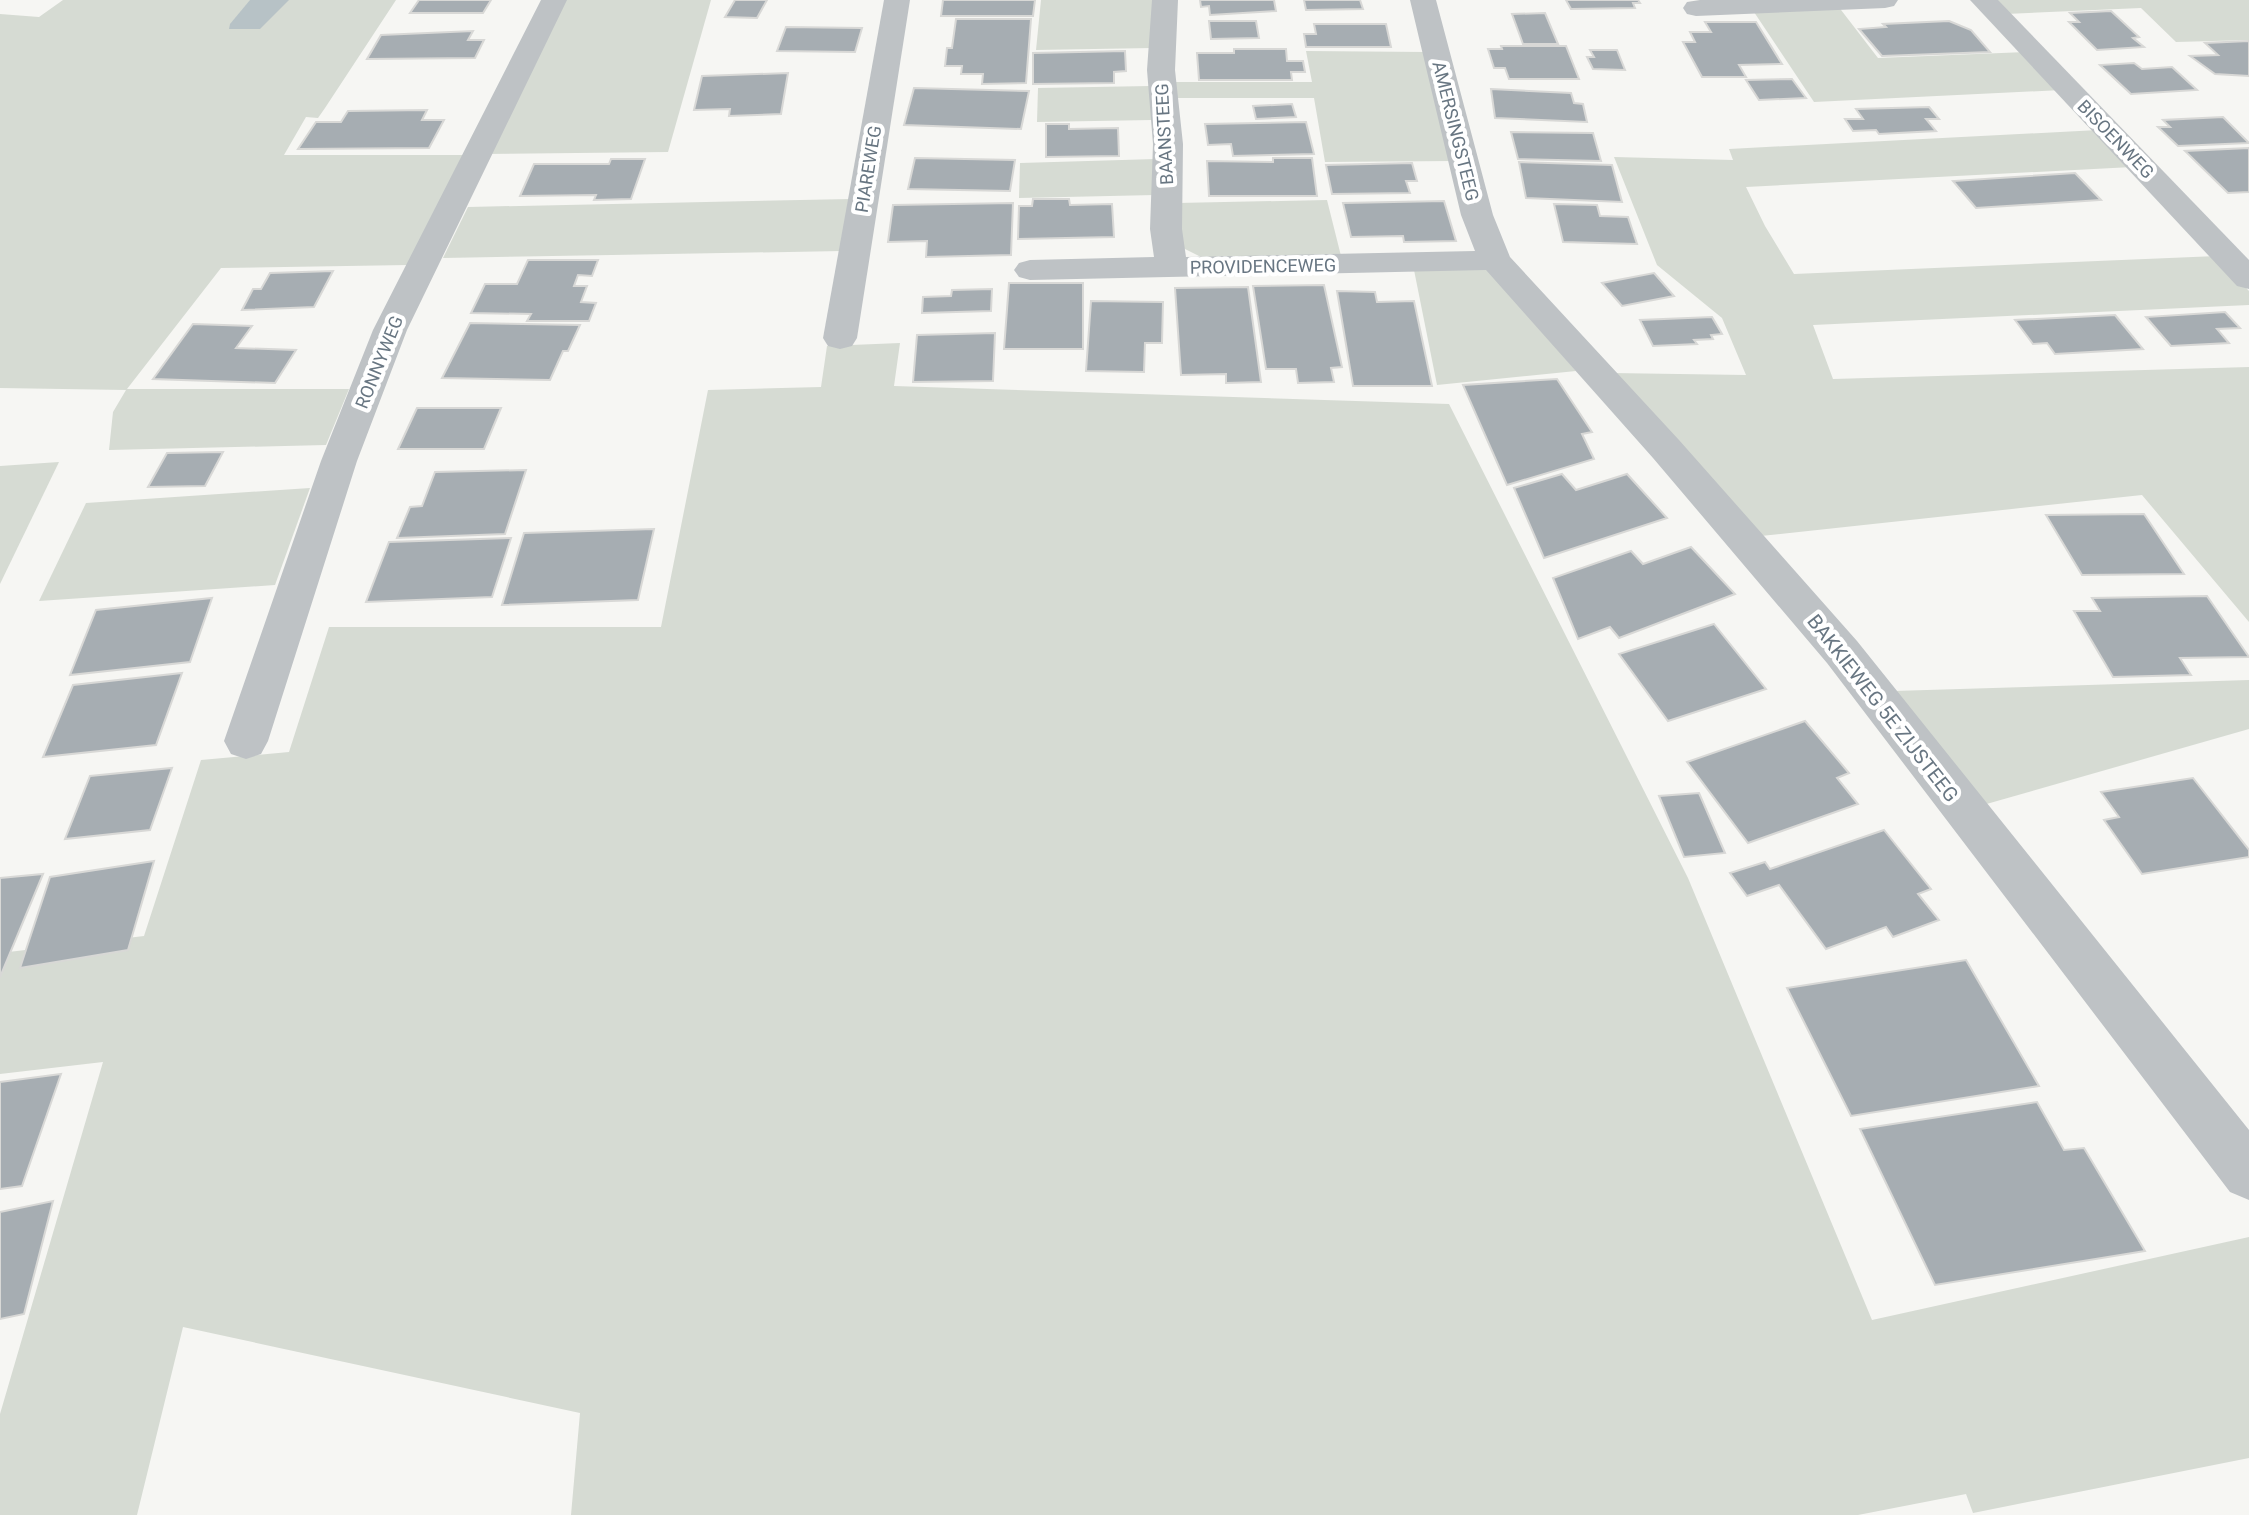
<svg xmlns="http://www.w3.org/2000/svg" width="2249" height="1515" font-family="Roboto,sans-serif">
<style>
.green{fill:#d6dbd3}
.water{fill:#b7c2c6}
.building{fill:#a6adb2;stroke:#d8d8d6;stroke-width:2}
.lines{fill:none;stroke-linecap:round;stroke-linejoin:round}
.minor{fill:#bec2c5;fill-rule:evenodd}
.labels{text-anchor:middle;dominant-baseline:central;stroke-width:8;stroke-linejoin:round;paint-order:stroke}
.far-street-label{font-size:18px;fill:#687682;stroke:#fff}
.street-label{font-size:20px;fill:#687682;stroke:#fff}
</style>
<rect width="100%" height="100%" fill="#f6f6f3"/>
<g class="green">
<polygon points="63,0 396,0 325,108 318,118 306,117 284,155 464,155 408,265 221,268 127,389 349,389 326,445 109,450 113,412 126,390 0,388 0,14 39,17"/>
<polygon points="565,0 711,0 668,152 482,154"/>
<polygon points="1041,0 1156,0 1152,48 1036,50"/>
<polygon points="1993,0 2249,0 2249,40 2176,42 2141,8 2006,14"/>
<polygon points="1838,6 1878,58 2026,52 2062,90 1814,102 1754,12"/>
<polygon points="1306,51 1426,52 1453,161 1325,162 1314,98 1172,98 1172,82 1312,82"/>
<polygon points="1150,86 1152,120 1037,122 1038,88"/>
<polygon points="2098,130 2132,167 1746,187 1765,226 1794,274 2217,256 2249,291 2249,305 1813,325 1833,379 2249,367 2249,622 2142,495 1761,536 1611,373 1746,375 1722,318 1657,265 1614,157 1733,160 1729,149"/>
<polygon points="1156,159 1155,195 1019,198 1020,163"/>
<polygon points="851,199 842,251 443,258 468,207"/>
<polygon points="1327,200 1341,256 1205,259 1181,247 1177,203"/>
<polygon points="1480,268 1491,271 1576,371 1437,385 1414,270"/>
<polygon points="900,343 894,386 1449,404 1688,878 1872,1320 2249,1237 2249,1458 1973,1513 1966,1494 1858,1515 571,1515 580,1413 183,1327 137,1515 0,1515 0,1414 103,1062 0,1074 0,953 144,936 201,760 289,752 329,627 661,627 708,390 821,387 827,346"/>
<polygon points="59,462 0,584 0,466"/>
<polygon points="310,488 275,585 39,601 86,503"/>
<polygon points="2249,680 2249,729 1983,805 1894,691"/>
</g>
<polygon class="water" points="250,0 289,0 260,29 229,29 230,24"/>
<g class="building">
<polygon points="419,0 491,0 483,13 410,13"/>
<polygon points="735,0 767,0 757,18 725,17"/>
<polygon points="943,0 1035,0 1033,16 941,16"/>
<polygon points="1200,0 1274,0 1276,11 1210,15 1209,6 1201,7"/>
<polygon points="1304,0 1360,0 1363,9 1306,10"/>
<polygon points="1566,0 1638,0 1640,3 1633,3 1635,8 1571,9"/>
<polygon points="2111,11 2139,37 2133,38 2144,47 2097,50 2069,22 2079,22 2070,13"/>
<polygon points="1545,13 1558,44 1523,44 1512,14"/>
<polygon points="956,19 1031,19 1026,83 982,84 983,74 961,74 962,66 945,66 947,48 952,48"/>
<polygon points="1209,21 1256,21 1259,38 1211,39"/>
<polygon points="1949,21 1971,30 1990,52 1882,56 1859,29 1886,27 1883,24"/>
<polygon points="1705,22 1756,22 1782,64 1739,65 1746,77 1702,77 1683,42 1695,42 1690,32 1711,32"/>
<polygon points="1314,24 1386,24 1391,47 1306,47 1304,34 1316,34"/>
<polygon points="786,27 862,28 855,52 777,51"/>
<polygon points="473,31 468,40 484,40 475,58 367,59 381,35"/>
<polygon points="2249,41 2249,76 2215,74 2190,56 2218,55 2205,43"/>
<polygon points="1501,46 1566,46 1579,79 1509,79 1505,68 1494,68 1488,49 1502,49"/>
<polygon points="1234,49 1286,49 1287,61 1303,61 1305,72 1291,72 1292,80 1199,80 1197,53 1234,53"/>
<polygon points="1590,50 1617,50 1625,70 1593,69 1587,57 1594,57"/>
<polygon points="1125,51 1126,71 1114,72 1114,83 1033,84 1033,53"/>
<polygon points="2134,63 2142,69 2172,67 2197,90 2131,94 2100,65"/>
<polygon points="788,73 781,114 729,116 730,109 694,110 702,76"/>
<polygon points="1792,79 1806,98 1759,100 1746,80"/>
<polygon points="914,88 1029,91 1021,129 904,125"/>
<polygon points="1491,89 1571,93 1574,103 1583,104 1587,122 1495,118"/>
<polygon points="1292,104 1296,117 1256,119 1253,106"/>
<polygon points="1929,107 1939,119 1926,119 1936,131 1879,134 1876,130 1853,131 1845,119 1863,119 1856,109"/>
<polygon points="427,110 422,120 444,120 429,148 298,149 316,122 341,122 348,111"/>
<polygon points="2223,117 2249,143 2178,146 2158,127 2170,127 2163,120"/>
<polygon points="1306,122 1314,154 1233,156 1231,144 1208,145 1205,124"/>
<polygon points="1046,124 1069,124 1069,129 1118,128 1119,156 1046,157"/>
<polygon points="1511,132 1593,133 1601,161 1518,159"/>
<polygon points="2249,148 2249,192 2228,193 2185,151"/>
<polygon points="915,158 1015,160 1010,191 908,189"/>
<polygon points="1273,158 1312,158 1317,196 1209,196 1207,161 1273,162"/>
<polygon points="611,159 645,159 631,199 594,200 596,195 520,196 534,164 609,164"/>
<polygon points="1519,162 1612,165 1622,202 1526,198"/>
<polygon points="1412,163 1417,181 1406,181 1410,193 1332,194 1326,165"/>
<polygon points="2075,173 2101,200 1976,208 1953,181"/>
<polygon points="1033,199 1069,199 1070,205 1112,204 1114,237 1018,239 1019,206 1032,206"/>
<polygon points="1444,201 1456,241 1404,242 1403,236 1351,237 1343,203"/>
<polygon points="1013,203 1011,255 926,257 927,241 888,242 893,205"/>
<polygon points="1554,204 1597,205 1600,216 1628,217 1637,244 1563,242"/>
<polygon points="528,260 598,260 592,276 578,275 574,286 587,286 581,302 596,303 589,321 527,321 531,314 471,313 485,284 517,284"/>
<polygon points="333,271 314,307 242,310 253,289 261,289 270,273"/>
<polygon points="1654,273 1674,296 1622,306 1602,283"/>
<polygon points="1009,283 1083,283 1083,349 1004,349"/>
<polygon points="1324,285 1342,367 1331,368 1334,382 1298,383 1296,369 1266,369 1253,286"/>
<polygon points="1248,287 1261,382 1226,383 1226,374 1181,375 1175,288"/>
<polygon points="992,289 991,311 922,313 923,297 951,296 952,290"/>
<polygon points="1337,291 1375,292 1377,302 1414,301 1432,386 1353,386"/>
<polygon points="1091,301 1163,302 1162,343 1145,343 1144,372 1086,371"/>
<polygon points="2225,312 2240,328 2217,329 2229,343 2171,346 2146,317"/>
<polygon points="2115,315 2143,349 2055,354 2047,343 2033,344 2015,320"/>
<polygon points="1712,317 1722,334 1711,335 1713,339 1694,340 1697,344 1653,346 1640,320"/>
<polygon points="470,323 580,325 568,351 563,351 550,380 442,378"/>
<polygon points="193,324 252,326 236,348 296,350 275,383 153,379"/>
<polygon points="995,333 993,381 913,382 917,335"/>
<polygon points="1557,379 1592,432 1582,434 1594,459 1507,485 1463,385"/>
<polygon points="417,408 501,408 484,449 398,449"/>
<polygon points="223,452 205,486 148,487 167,453"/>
<polygon points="526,470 505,534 397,538 410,507 422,506 435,472"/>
<polygon points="1562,474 1576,490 1627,474 1667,518 1544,558 1514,488"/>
<polygon points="2144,514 2184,574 2082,575 2046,515"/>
<polygon points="654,529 638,600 502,605 524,533"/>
<polygon points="511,538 492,597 366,602 389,542"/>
<polygon points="1691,547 1735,594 1619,638 1610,627 1578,639 1553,578 1631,551 1643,564"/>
<polygon points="2207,596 2249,657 2180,658 2191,675 2113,677 2074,611 2100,611 2092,598"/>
<polygon points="212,598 190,662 70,675 96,610"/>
<polygon points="1714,624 1766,689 1668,721 1619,654"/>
<polygon points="182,673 156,745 43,757 73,685"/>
<polygon points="1805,721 1849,773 1837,778 1858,804 1748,843 1687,762"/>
<polygon points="172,768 150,830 65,839 90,776"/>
<polygon points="2193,778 2249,850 2249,857 2142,874 2104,820 2119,817 2101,792"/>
<polygon points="1699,793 1725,853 1684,857 1659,796"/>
<polygon points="1884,830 1931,889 1918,894 1939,920 1893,937 1886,927 1826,949 1779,885 1747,896 1730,873 1765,862 1770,869"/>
<polygon points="154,861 128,950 20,968 50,877"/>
<polygon points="43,874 0,977 0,878"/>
<polygon points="1966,960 2039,1086 1851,1116 1787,988"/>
<polygon points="61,1074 22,1186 0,1189 0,1082"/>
<polygon points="2037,1102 2064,1150 2084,1148 2145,1251 1935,1285 1860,1129"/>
<polygon points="53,1201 24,1314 0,1319 0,1212"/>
</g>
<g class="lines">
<g class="minor">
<polygon points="541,0 567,0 407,330 357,461 268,741 261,754 246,759 231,754 224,741 321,461 373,330"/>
<polygon points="884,0 910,0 857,338 852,346 840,349 828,346 823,338"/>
<polygon points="1152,0 1178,0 1175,70 1183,144 1182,229 1186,257 1475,251 1461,215 1410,0 1436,0 1493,215 1510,257 1679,440 1857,641 2249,1130 2249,1200 2230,1192 1827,663 1653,458 1486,270 1030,280 1019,277 1014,270 1019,263 1030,260 1154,257 1150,229 1153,144 1147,70"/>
<polygon points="1700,0 1898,0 1894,6 1885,8 1696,16 1687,14 1683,8 1687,2"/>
<polygon points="1970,0 1998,0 2249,260 2249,289 2237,286"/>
</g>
</g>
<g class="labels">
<g class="far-street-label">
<text transform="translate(1456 131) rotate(76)">AMERSINGSTEEG</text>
<text transform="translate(1164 134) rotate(-93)">BAANSTEEG</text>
<text transform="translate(2116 139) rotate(46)">BISOENWEG</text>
<text transform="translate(868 169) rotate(-81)">PIAREWEG</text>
<text transform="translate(1263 266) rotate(-1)">PROVIDENCEWEG</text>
<text transform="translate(379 362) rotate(-68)">RONNYWEG</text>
</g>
<g class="street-label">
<text transform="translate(1883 708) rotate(52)">BAKKIEWEG 5E ZIJSTEEG</text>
</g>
</g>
</svg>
